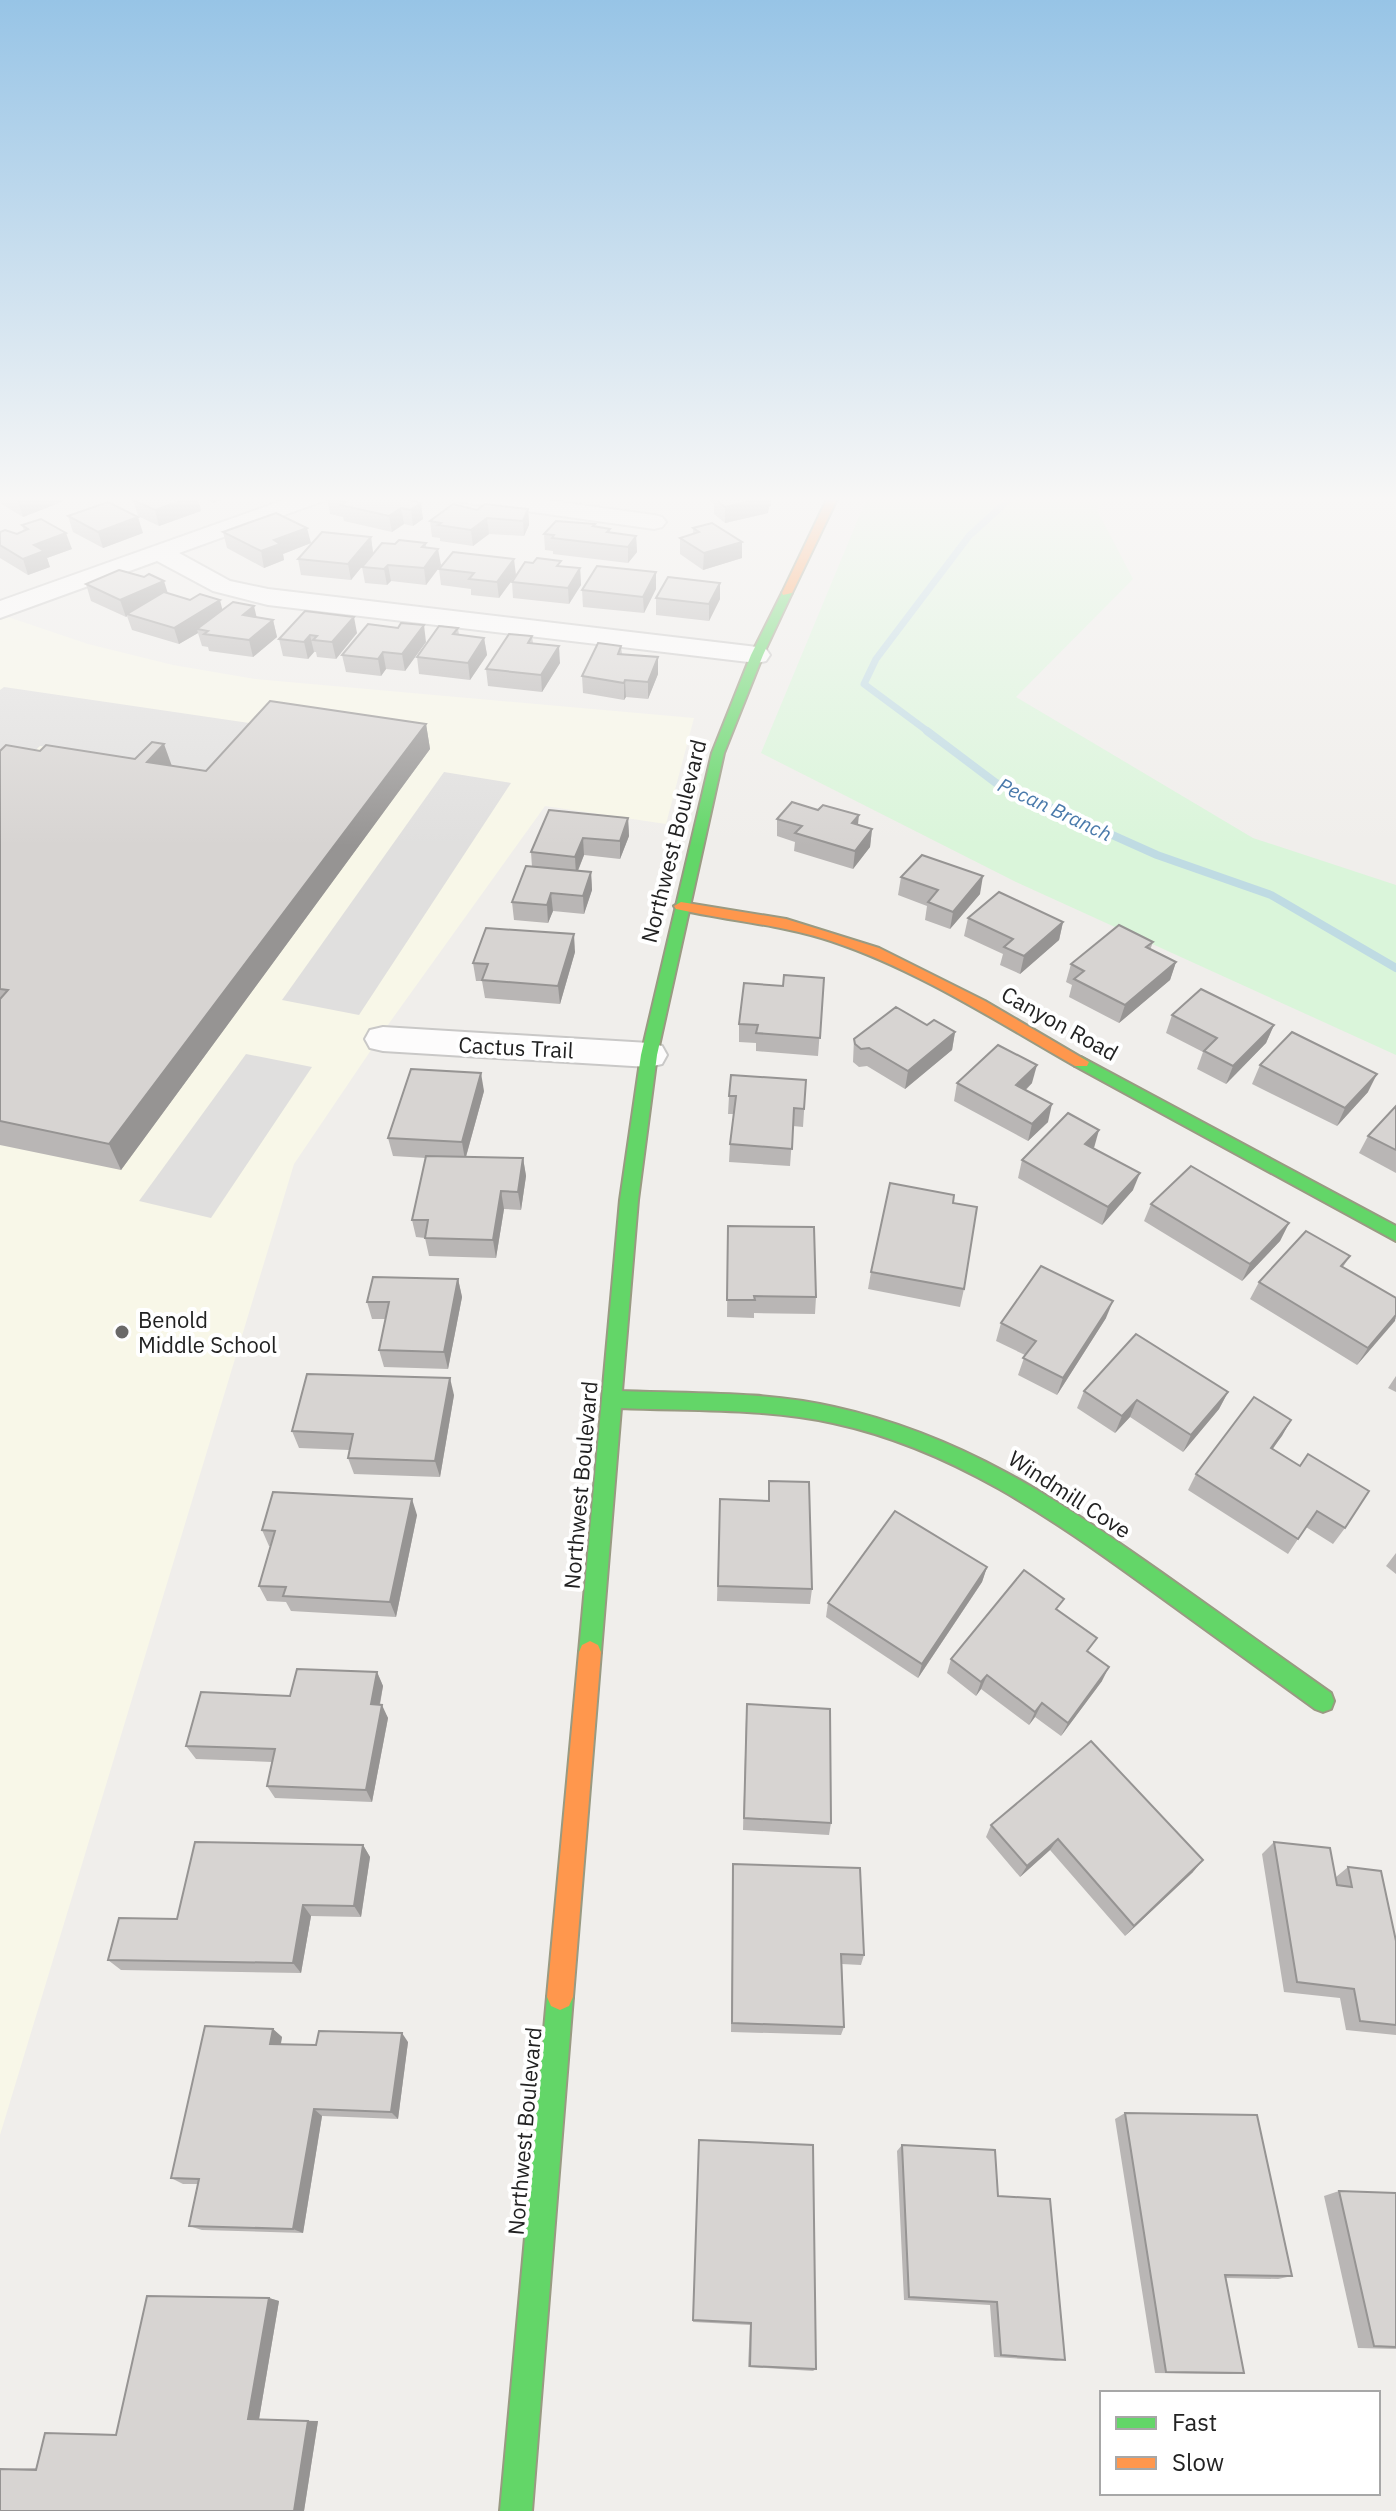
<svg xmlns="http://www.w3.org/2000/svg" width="1396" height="2511" font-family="'IBM Plex Sans',sans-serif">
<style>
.education{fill:#f8f7e8}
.park{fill:#daf5da}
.parking{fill:#e0dfde}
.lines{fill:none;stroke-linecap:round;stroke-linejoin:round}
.stream-far1{stroke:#bfdbe3;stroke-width:7}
.stream{stroke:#bfdbe3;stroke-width:8}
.street-casing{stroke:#c9c8c7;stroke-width:4}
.fast-casing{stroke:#999a82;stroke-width:4}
.slow-casing{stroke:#999a82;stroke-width:4}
.street{fill:#fdfcfc;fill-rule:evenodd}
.fast{fill:#63d668;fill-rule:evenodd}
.slow{fill:#ff974d;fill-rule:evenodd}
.wall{fill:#b9b6b5}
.shaded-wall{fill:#969493}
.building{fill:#d7d4d2;stroke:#969493;stroke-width:2}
.poi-dot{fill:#6a6968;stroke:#fff;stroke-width:3}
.labels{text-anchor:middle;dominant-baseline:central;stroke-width:8;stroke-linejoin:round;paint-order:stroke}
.far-water-label{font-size:20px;font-style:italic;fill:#4a7aab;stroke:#fff}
.street-label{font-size:22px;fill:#222;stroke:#fff}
.poi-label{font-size:22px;fill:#222;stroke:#fff;text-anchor:start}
</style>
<rect width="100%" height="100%" fill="#f0eeeb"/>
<polygon class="education" points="5,616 88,644 173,665 255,679 694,718 666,824 545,806 390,1022 294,1164 0,2135 0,618"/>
<polygon class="park" points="868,495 1105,495 1097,510 1133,579 1016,697 1253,838 1396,885 1396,1055 1016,882 761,753"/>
<g class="parking">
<polygon points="4,687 262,725 220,773 40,746 0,783 0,690"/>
<polygon points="444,772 511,783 359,1015 282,1000"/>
<polygon points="246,1054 312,1067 211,1218 139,1201"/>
</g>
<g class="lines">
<polyline class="stream-far1" points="930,733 864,684 876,659 969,536 1014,495"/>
<polyline class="stream" points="927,731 996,783 1157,855 1271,895 1396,968"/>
<g class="street-casing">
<g id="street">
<polygon points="298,495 329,495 326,500 179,553 230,581 268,589 757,647 766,649 770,655 766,661 757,663 268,605 213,591 157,561 0,618 0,601"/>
<polygon points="450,495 508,495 654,515 662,517 666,522 662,527 654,529 461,502 453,500"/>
<polygon points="383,1027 649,1043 662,1046 667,1055 662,1064 649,1067 383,1051 370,1048 365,1039 370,1030"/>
</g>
</g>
<g class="fast-casing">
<g id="fast">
<path d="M787,590l5,3 -29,62 -39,98 -67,302 -19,145 -16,191c71,3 143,0 212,16 127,28 224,92 328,166 57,40 113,80 169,120l3,8 -3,8 -8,3 -8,-3c-56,-41 -112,-81 -167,-121 -98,-71 -195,-139 -315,-165 -69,-15 -142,-12 -212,-15l-20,244 -3,7 -8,4 -8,-4 -3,-7 41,-452 21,-145 71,-302 39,-98 31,-62z"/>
<polygon points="1081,1057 1396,1226 1396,1241 1075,1066 1073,1062 1075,1058"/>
<polygon points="560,1984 569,1988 573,1997 532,2511 500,2511 547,1997 551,1988"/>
</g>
</g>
<g class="slow-casing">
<g id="slow">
<polygon points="829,495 839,495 792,593 783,595 782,593"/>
<path d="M681,902l105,17 93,29 106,53 104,61 -2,4h-12c-79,-45 -157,-96 -244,-125 -51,-17 -103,-20 -155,-32l-2,-3z"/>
<polygon points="590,1641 598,1645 601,1652 573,1997 569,2006 560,2010 551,2006 547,1997 579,1652 582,1645"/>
</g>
</g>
<use href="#street" class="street"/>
<use href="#fast" class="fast"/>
<use href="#slow" class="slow"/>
</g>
<g class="wall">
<polygon points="0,495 62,495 64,501 23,517 0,503"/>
<polygon points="146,495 252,495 242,498 235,495 213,503 197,495 201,511 159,526 138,516 133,500"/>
<polygon points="708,495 771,495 771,506 769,507 768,513 725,523 714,514 714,504 708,499"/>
<polygon points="327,498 416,502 423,519 413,526 404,524 392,532 344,521 343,517 330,514"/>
<polygon points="528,509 529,525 524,536 489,534 473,546 440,541 440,538 432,537 430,521 477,510"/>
<polygon points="68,516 143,533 103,548 73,532"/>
<polygon points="22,525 72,549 47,558 50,567 28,575 0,558 0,532 17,534 24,531"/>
<polygon points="596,527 610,529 610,533 636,536 637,552 628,563 553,554 553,551 545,550 544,534"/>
<polygon points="693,528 742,542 742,558 703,570 680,554 680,538 693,534"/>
<polygon points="223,532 311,543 283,554 284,560 264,568 227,548"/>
<polygon points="371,537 373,553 351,580 301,575 298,559"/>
<polygon points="426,543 426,548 441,565 426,585 391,581 387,585 365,583 362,567 395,544"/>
<polygon points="561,566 580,568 581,585 569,604 513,598 512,582"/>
<polygon points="439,569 516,575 499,598 471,595 471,589 441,585"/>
<polygon points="86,584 168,593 222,610 273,620 277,637 253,657 209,651 208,647 202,646 198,633 179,644 132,630 127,616 126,617 91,601"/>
<polygon points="656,589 644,613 583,607 582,590"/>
<polygon points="656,598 720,599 709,621 656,615"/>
<polygon points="305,611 357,633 336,659 317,657 316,652 314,652 308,659 283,656 279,639"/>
<polygon points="458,628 459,635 484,638 487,655 470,680 419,674 417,657"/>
<polygon points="532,636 533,643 560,663 542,692 488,686 486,669"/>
<polygon points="426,642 405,671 386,669 381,676 346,672 342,655"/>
<polygon points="621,646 622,654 658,657 658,674 648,699 626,697 624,700 583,693 582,676"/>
<polygon points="426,724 430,749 121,1170 0,1145 0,751 40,751 171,766 206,771"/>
<polygon points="628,818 629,836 620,859 584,855 578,871 591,872 592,890 584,914 553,911 548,923 514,920 512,902 532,867 531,852"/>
<polygon points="777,819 858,825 872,829 870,847 853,869 794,851 795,842 777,836"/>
<polygon points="901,877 980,894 950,929 925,920 927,906 898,895"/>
<polygon points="968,918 1063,922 1059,940 1020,974 1000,965 1003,954 964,936"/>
<polygon points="1153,942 1150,950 1176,962 1170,980 1119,1023 1069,997 1072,985 1066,982 1071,964"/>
<polygon points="575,952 560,1004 485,998 482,981 476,981 473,963"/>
<polygon points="824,978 818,1056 756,1051 756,1043 739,1042 739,1024 783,986"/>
<polygon points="1172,1015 1274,1025 1266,1043 1226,1084 1197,1069 1203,1052 1166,1033"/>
<polygon points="927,1025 955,1032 952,1050 905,1089 867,1066 859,1067 853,1062 854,1039"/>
<polygon points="1260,1065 1368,1092 1337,1126 1252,1084"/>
<polygon points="806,1080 803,1127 793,1126 790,1166 729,1162 730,1144 734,1114 728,1114 729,1096"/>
<polygon points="957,1083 1032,1083 1026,1090 1048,1122 1028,1141 954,1101"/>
<polygon points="484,1091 466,1157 523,1158 526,1176 521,1210 504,1209 496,1258 429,1256 425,1238 416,1237 412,1220 426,1158 393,1156 388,1138"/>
<polygon points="1396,1106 1396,1173 1359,1153 1368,1136"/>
<polygon points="1093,1148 1133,1190 1102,1225 1018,1178 1022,1160"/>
<polygon points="953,1203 964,1289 960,1307 868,1289 871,1272"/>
<polygon points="1151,1204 1289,1223 1280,1241 1242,1281 1144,1221"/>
<polygon points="728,1226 816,1297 815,1314 754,1313 754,1318 727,1317"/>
<polygon points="1350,1256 1343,1267 1396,1318 1357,1365 1250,1299 1259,1282"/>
<polygon points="458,1279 462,1297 448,1369 384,1367 379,1350 386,1319 372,1319 367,1302"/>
<polygon points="1106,1318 1057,1395 1018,1375 1025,1355 996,1341 1001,1323"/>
<polygon points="1396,1376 1396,1392 1388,1388"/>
<polygon points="1084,1391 1228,1392 1219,1409 1183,1452 1130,1417 1115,1433 1077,1408"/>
<polygon points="454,1395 440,1477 354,1474 348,1458 349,1450 299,1448 292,1431"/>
<polygon points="1291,1420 1273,1449 1345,1528 1333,1544 1306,1527 1288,1554 1188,1490 1196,1474"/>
<polygon points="769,1481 812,1589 810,1604 717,1601 720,1499 768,1501"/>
<polygon points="417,1515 396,1617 291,1611 286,1602 267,1601 259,1586 271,1546 269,1546 262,1530"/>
<polygon points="1396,1553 1396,1574 1386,1566"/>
<polygon points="987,1567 982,1582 918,1678 826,1617 828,1603"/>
<polygon points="1059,1611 1089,1652 1102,1681 1061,1736 1035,1717 1029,1725 981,1689 976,1696 947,1673 951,1659"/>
<polygon points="377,1672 383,1686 380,1705 388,1718 372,1802 275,1798 267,1786 272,1762 196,1759 186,1746 290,1696"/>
<polygon points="746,1718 831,1823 829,1835 743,1830"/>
<polygon points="1091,1741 1193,1872 1125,1936 1050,1850 1020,1877 986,1837 991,1825"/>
<polygon points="1274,1842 1336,1877 1348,1867 1396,1941 1396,2035 1346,2030 1340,1998 1284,1992 1262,1854"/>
<polygon points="363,1845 370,1857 361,1917 311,1916 301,1973 121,1970 108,1960 177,1919"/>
<polygon points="733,1875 864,1955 861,1965 842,1964 844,2027 841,2035 731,2032"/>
<polygon points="273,2029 282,2037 281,2044 316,2045 408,2042 398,2119 322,2116 303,2233 202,2230 189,2226 198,2184 183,2184 171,2178"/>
<polygon points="1125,2113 1292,2276 1278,2279 1226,2278 1244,2373 1230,2374 1155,2373 1115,2119"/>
<polygon points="699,2140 816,2369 813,2371 748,2367 750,2325 693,2322"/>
<polygon points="902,2145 998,2196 1065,2360 1056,2361 994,2357 990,2305 904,2300 897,2151"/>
<polygon points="1339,2191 1396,2193 1396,2349 1358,2348 1324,2196"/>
<polygon points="269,2298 279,2301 259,2419 318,2421 304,2511 0,2469 36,2468 45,2433 116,2434"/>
</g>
<g class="shaded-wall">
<polygon points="34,495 62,495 64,501 23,517 18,501"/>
<polygon points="197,495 201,511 159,526 155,510"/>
<polygon points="211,495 235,495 213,503"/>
<polygon points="241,495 252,495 242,498"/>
<polygon points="762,495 771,495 771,506 769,507 768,513 725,523 725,507"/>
<polygon points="416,496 417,505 421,503 423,519 413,526 410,500"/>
<polygon points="401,508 404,524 392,532 389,516"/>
<polygon points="528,509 529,525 524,536 523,521"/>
<polygon points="138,517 143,533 103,548 98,532"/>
<polygon points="487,518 489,534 473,546 471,530"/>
<polygon points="307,528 311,543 283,554 284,560 264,568 261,551 274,540"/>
<polygon points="66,533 72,549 47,558 50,567 28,575 23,559 34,545"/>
<polygon points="636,536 637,552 628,563 628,547"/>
<polygon points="371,537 373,553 351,580 348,564"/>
<polygon points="742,542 742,558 703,570 704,553"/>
<polygon points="438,549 441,565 426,585 424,568"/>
<polygon points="514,559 516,575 499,598 497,582"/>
<polygon points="388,565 391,581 387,585 384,569"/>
<polygon points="580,568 581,585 569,604 568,588"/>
<polygon points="656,572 656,589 644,613 643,597"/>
<polygon points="164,581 169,597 127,614 127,616 126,617 120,600"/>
<polygon points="720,583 720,599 709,621 709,604"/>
<polygon points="220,600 224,616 197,629 198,633 179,644 174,628"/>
<polygon points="254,606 258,623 243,615"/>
<polygon points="354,617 357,633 336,659 332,642"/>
<polygon points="273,620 277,637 253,657 249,640"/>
<polygon points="424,625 426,642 405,671 402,654"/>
<polygon points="310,635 314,652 308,659 304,642"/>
<polygon points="484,638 487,655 470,680 468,663"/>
<polygon points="559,646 560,663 542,692 541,675"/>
<polygon points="383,652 386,669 381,676 378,659"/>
<polygon points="658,657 658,674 648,699 648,682"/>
<polygon points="625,680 626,697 624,700 624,683"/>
<polygon points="426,724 430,749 121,1170 109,1144"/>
<polygon points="164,744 173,769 147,762"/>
<polygon points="859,815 857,833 852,823"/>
<polygon points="628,818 629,836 620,859 620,841"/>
<polygon points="872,829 870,847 853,869 855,851"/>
<polygon points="583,838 584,855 576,875 575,857"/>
<polygon points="591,872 592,890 584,914 583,896"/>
<polygon points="983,876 980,894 950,929 953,912"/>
<polygon points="551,893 553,911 548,923 547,905"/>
<polygon points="1063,922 1059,940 1020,974 1024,956"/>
<polygon points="574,934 575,952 560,1004 558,986"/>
<polygon points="1176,962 1170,980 1119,1023 1125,1005"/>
<polygon points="1274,1025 1266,1043 1226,1084 1233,1066"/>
<polygon points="955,1032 952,1050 905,1089 908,1071"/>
<polygon points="1037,1065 1032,1083 1012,1103 1016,1085"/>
<polygon points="481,1073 484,1091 465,1160 462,1142"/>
<polygon points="1377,1074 1368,1092 1337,1126 1345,1108"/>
<polygon points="1052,1104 1048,1122 1028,1141 1032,1124"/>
<polygon points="1099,1130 1094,1148 1085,1144"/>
<polygon points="523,1158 526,1176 521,1210 518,1192"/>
<polygon points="1140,1173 1133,1190 1102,1225 1108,1207"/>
<polygon points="501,1191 504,1209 496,1258 493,1240"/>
<polygon points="1289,1223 1280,1241 1242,1281 1250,1264"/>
<polygon points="458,1279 462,1297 448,1369 444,1352"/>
<polygon points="1113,1301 1106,1318 1057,1395 1063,1378"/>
<polygon points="1396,1315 1395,1321 1357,1365 1368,1348"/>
<polygon points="450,1378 454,1395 440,1477 435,1461"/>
<polygon points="1228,1392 1219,1409 1183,1452 1191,1435"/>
<polygon points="1137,1400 1130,1417 1115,1433 1122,1416"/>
<polygon points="1291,1420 1282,1436 1261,1464 1271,1448"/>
<polygon points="412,1499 417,1515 396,1617 390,1602"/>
<polygon points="987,1567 982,1582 918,1678 922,1664"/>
<polygon points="1109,1667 1102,1681 1061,1736 1068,1723"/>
<polygon points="377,1672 383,1686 377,1718 371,1704"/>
<polygon points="987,1675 981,1689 976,1696 981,1682"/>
<polygon points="1042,1703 1035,1717 1029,1725 1035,1712"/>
<polygon points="382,1705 388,1718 372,1802 366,1790"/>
<polygon points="1058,1839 1050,1850 1020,1877 1027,1866"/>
<polygon points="363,1845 370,1857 361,1917 354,1906"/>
<polygon points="1203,1860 1193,1872 1125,1936 1134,1926"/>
<polygon points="303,1905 311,1916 301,1973 293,1963"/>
<polygon points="273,2029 282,2037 279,2052 270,2044"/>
<polygon points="402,2033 408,2042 398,2119 391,2112"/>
<polygon points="314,2109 322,2116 303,2233 293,2229"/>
<polygon points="269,2298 279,2301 259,2419 248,2419"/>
<polygon points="308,2421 318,2421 304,2511 294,2511"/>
</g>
<g class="building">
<polygon points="7,495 34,495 18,501"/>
<polygon points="146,495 197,495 155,510 133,500"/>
<polygon points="333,495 408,495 416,496 410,500 421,503 410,510 401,508 389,516 341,505 346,502 327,498"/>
<polygon points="722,495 766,495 769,497 725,507 714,498 724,496"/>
<polygon points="108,502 138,517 98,532 68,516"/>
<polygon points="453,504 477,510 485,504 528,509 523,521 487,518 471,530 438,525 441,523 430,521"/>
<polygon points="276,513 307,528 274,540 280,544 261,551 223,532"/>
<polygon points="41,519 66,533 34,545 44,551 23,559 0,545 0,532 5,530 17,534 28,529 22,525"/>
<polygon points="556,521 595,524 593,526 610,529 607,532 636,536 628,547 552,538 554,535 544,534"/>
<polygon points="712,523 742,542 704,553 680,538 699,532 693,528"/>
<polygon points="322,532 371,537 348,564 298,559"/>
<polygon points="399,540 426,543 422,547 438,549 424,568 388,565 384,569 362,567 382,543 395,544"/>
<polygon points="453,552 514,559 497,582 469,579 474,573 439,569"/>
<polygon points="537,558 561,561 557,566 580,568 568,588 512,582 525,562 533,563"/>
<polygon points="597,566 656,572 643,597 582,590"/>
<polygon points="119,570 144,577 149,574 164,581 120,600 86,584"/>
<polygon points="668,577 720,583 709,604 656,598"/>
<polygon points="164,592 190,600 200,594 220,600 174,628 127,614"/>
<polygon points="233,602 254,606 243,615 273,620 249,640 204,634 208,631 197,629"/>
<polygon points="305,611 354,617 332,642 313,640 317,636 310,635 304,642 279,639"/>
<polygon points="401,623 424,625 402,654 383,652 378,659 342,655 368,624 398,628"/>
<polygon points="439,626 458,628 453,634 484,638 468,663 417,657"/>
<polygon points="509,634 532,636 528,643 559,646 541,675 486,669"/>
<polygon points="598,643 621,646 618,654 658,657 648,682 625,680 624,683 582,676"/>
<polygon points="270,701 426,724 109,1144 0,1121 0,999 8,990 0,989 0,751 6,745 40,751 46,745 135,759 152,742 164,744 147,762 206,771"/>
<polygon points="792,802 818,810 823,805 859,815 852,823 872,829 855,851 795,833 802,826 777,819"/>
<polygon points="549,810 628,818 620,841 583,838 575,857 531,852"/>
<polygon points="922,855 983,876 953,912 928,902 938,890 901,877"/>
<polygon points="526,866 591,872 583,896 551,893 547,905 512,902"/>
<polygon points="999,892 1063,922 1024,956 1004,947 1013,939 968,918"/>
<polygon points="1119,925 1153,942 1146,947 1176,962 1125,1005 1074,979 1084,971 1071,964"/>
<polygon points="486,928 574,934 558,986 482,980 488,964 473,963"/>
<polygon points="784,975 824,978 820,1038 756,1033 758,1025 739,1024 744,983 783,986"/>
<polygon points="1201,989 1274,1025 1233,1066 1204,1051 1217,1038 1172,1015"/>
<polygon points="896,1007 927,1025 934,1020 955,1032 908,1071 869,1048 861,1049 855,1044 854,1039"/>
<polygon points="1292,1032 1377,1074 1345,1108 1260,1065"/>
<polygon points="998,1045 1037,1065 1016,1085 1052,1104 1032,1124 957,1083"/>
<polygon points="411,1069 481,1073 462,1142 388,1138"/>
<polygon points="731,1075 806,1080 804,1109 794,1108 792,1149 730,1144 736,1096 729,1096"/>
<polygon points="1396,1106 1396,1150 1368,1136"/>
<polygon points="1068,1113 1099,1130 1085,1144 1140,1173 1108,1207 1022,1160"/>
<polygon points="426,1156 523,1158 518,1192 501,1191 493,1240 425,1238 428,1220 412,1220"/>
<polygon points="1191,1166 1289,1223 1250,1264 1151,1204"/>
<polygon points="890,1183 954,1195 953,1203 977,1207 964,1289 871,1272"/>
<polygon points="728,1226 814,1227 816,1297 754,1296 755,1300 727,1300"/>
<polygon points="1306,1231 1350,1256 1341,1266 1396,1298 1396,1315 1368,1348 1259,1282"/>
<polygon points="1041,1266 1113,1301 1063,1378 1023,1358 1036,1341 1001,1323"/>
<polygon points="373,1277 458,1279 444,1352 379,1350 389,1302 367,1302"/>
<polygon points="1136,1334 1228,1392 1191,1435 1137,1400 1122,1416 1084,1391"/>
<polygon points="307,1374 450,1378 435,1461 348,1458 353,1434 292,1431"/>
<polygon points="1254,1397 1291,1420 1271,1448 1300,1466 1308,1454 1369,1491 1345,1528 1317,1511 1298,1539 1196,1474"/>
<polygon points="769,1481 809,1482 812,1589 718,1586 720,1499 769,1501"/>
<polygon points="273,1492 412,1499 390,1602 283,1596 286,1587 259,1586 275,1531 262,1530"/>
<polygon points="895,1511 987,1567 922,1664 828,1603"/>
<polygon points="1024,1570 1064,1599 1056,1609 1097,1638 1087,1651 1109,1667 1068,1723 1042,1703 1035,1712 987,1675 981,1682 951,1659"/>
<polygon points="297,1669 377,1672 371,1704 382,1705 366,1790 267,1786 275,1749 186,1746 201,1692 290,1696"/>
<polygon points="747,1704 830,1709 831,1823 744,1818"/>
<polygon points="1091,1741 1203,1860 1134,1926 1058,1839 1027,1866 991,1825"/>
<polygon points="195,1842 363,1845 354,1906 303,1905 293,1963 108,1960 119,1918 177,1919"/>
<polygon points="1274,1842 1330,1848 1337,1885 1352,1887 1348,1867 1381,1871 1396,1941 1396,2025 1360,2021 1354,1989 1297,1982"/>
<polygon points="733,1864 860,1868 864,1955 841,1954 844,2027 732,2023"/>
<polygon points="205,2026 273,2029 270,2044 316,2045 319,2031 402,2033 391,2112 314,2109 293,2229 189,2226 199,2179 171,2178"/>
<polygon points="1125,2113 1257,2115 1292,2276 1225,2275 1244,2373 1166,2372"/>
<polygon points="699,2140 813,2145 816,2369 750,2366 751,2323 693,2320"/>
<polygon points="902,2145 995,2150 998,2196 1050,2199 1065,2360 1001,2355 997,2302 909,2297"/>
<polygon points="1339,2191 1396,2193 1396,2347 1374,2346"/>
<polygon points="147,2296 269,2298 248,2419 308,2421 294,2511 0,2511 0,2469 36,2470 45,2433 116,2435"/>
</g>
<linearGradient id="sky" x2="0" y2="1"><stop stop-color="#97c4e6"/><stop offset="0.59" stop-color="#f8f7f6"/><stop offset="1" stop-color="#f8f7f6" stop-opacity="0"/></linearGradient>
<rect width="1396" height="846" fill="url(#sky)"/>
<circle class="poi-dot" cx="122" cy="1332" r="8"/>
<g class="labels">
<g class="far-water-label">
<text transform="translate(1055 809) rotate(25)">Pecan Branch</text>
</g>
<g class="street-label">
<text transform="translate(673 841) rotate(-76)">Northwest Boulevard</text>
<text transform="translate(1060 1023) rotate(29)">Canyon Road</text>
<text transform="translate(516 1047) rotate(3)">Cactus Trail</text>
<text transform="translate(580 1485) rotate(-85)">Northwest Boulevard</text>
<text transform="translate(1070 1494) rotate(33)">Windmill Cove</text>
<text transform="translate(524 2131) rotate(-85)">Northwest Boulevard</text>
</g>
<g class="poi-label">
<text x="138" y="1319">Benold<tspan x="138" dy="25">Middle School</tspan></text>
</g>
</g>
<rect x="1100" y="2391" width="280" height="104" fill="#ffffff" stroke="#a7a7a7" stroke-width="2"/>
<rect x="1116" y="2417" width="40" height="12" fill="#63d668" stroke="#a7a7a7" stroke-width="2"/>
<text x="1172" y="2431" font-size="24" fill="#222222">Fast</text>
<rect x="1116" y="2457" width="40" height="12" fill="#ff974d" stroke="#a7a7a7" stroke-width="2"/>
<text x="1172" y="2471" font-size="24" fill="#222222">Slow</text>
</svg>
